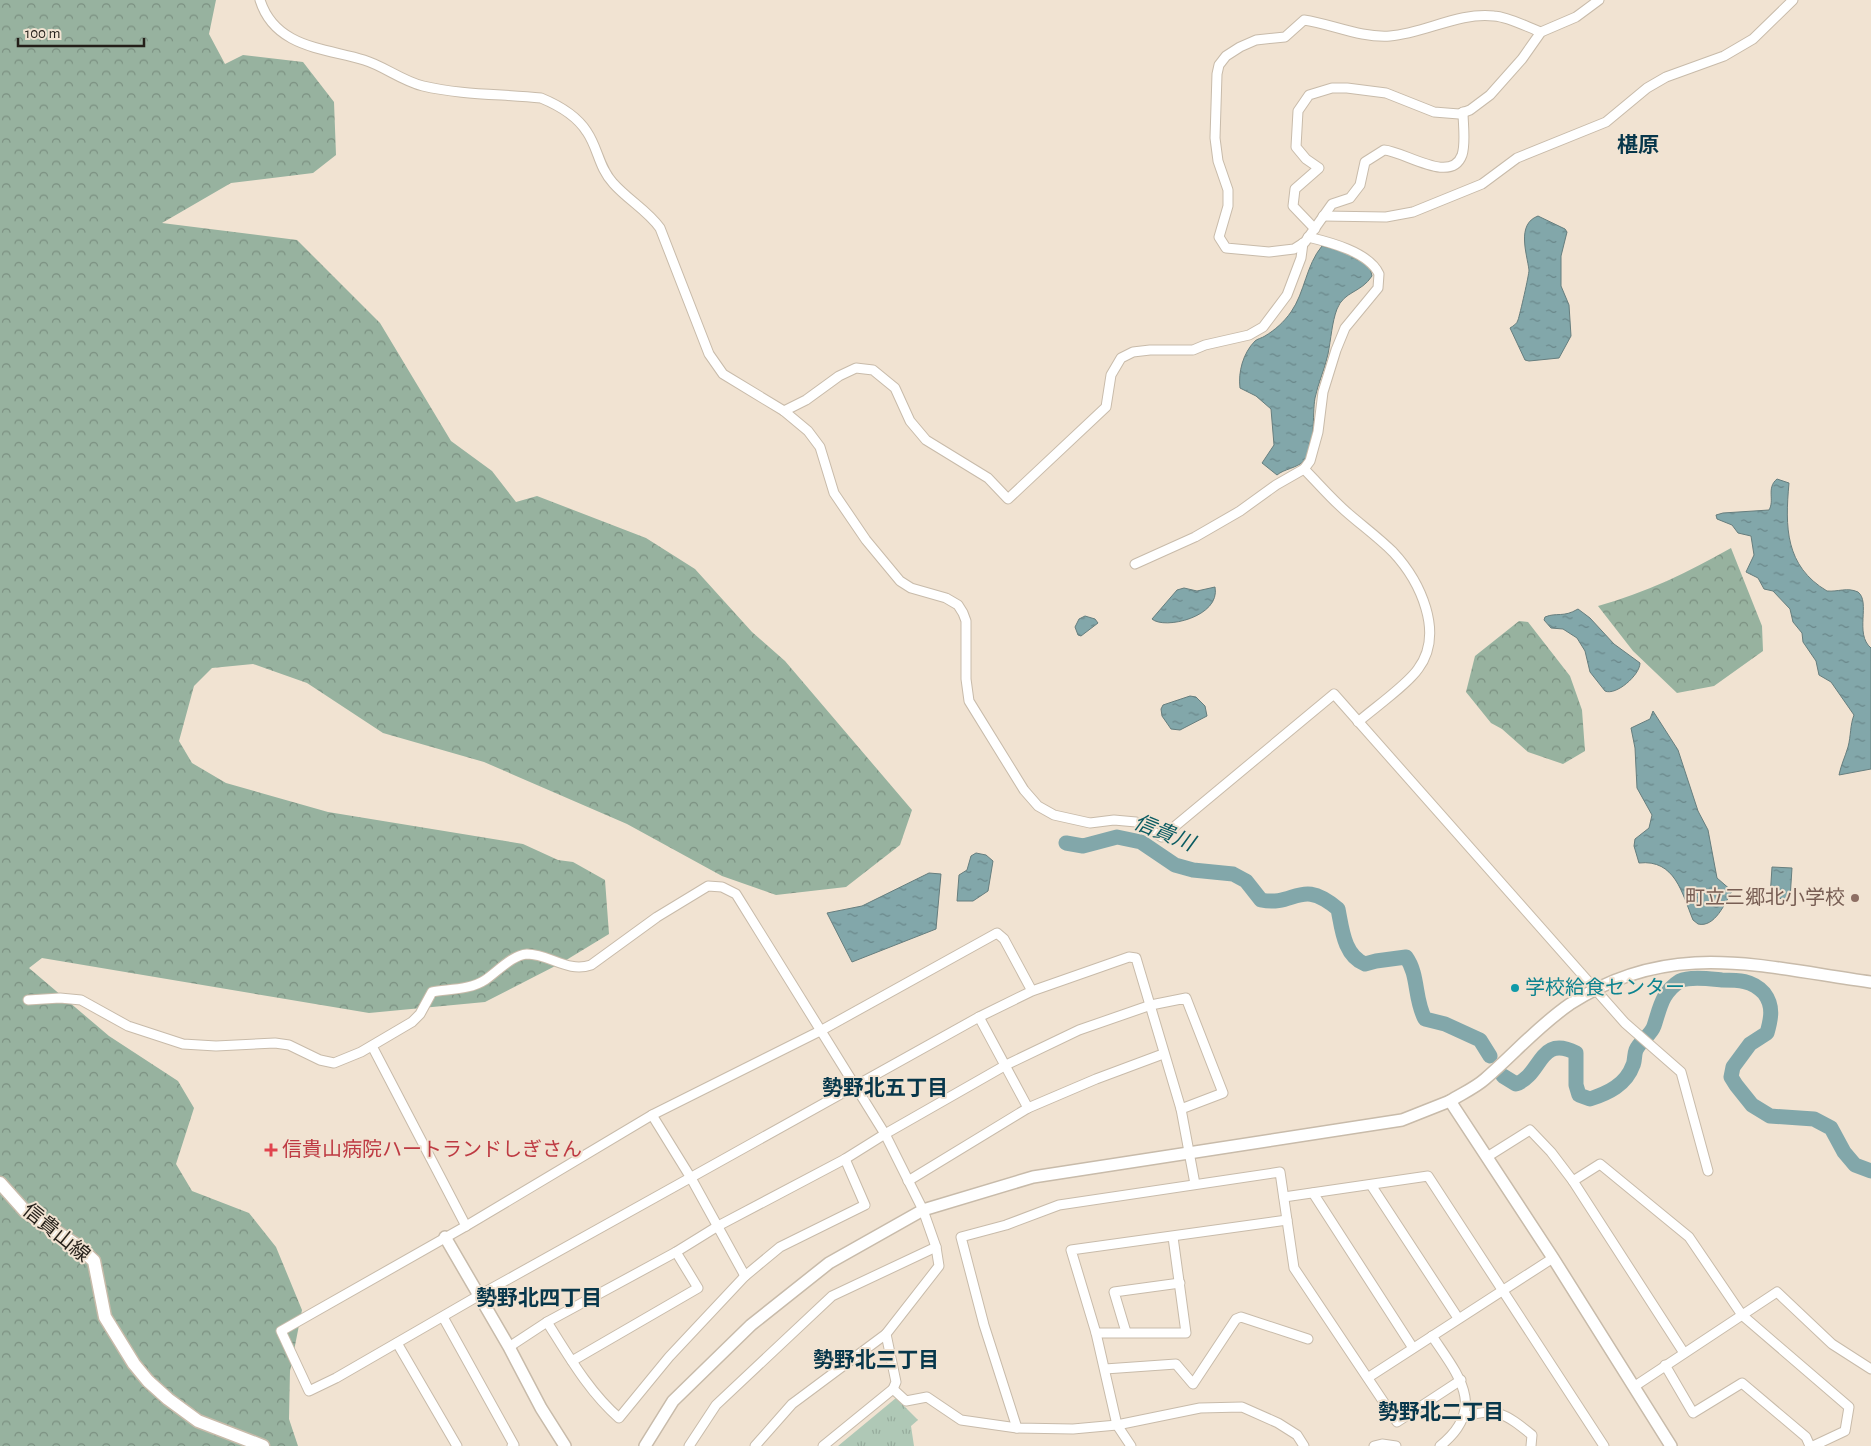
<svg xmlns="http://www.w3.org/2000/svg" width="1871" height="1446" font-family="'Alegreya Sans','Noto Sans JP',sans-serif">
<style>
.grass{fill:url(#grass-tufts)}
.forest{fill:url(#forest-crowns)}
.water{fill:url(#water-ripples);stroke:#667e7e}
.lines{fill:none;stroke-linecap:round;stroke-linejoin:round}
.river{stroke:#82a7aa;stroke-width:15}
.minor-casing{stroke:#c8bbaa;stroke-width:11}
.tertiary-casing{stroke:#c8bbaa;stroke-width:14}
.secondary-casing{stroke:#c8bbaa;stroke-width:15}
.minor{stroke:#fff;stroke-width:9}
.tertiary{stroke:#fff;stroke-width:11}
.secondary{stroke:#fff;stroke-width:12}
.education-dot{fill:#8d6e63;stroke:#f1e3d2;stroke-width:2}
.culture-dot{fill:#0f9aa8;stroke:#f1e3d2;stroke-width:2}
.health-dot{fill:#e0444e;stroke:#f1e3d2;stroke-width:2}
.labels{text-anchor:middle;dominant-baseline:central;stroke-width:4;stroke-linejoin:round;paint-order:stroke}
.education-label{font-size:20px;fill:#785e54;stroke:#f1e3d2;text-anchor:end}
.culture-label{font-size:20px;fill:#0d838f;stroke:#f1e3d2;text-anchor:start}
.health-label{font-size:20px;fill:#be3a42;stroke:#f1e3d2;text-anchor:start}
.street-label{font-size:20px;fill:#241f19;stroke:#f1e3d2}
.neighbourhood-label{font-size:21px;font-weight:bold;fill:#07374b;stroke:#f1e3d2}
.water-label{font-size:21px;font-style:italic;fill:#0a5b61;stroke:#f1e3d2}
</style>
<defs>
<pattern id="grass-tufts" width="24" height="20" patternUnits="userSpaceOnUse" patternTransform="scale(1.25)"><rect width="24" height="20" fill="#afc8b6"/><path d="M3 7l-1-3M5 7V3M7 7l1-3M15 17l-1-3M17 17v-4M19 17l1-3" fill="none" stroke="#96ab9c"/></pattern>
<pattern id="forest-crowns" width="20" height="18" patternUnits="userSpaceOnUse" patternTransform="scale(1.25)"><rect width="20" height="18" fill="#97b29f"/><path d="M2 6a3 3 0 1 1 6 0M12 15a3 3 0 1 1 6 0" fill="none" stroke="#7b9081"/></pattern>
<pattern id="water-ripples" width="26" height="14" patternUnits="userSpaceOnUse" patternTransform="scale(1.25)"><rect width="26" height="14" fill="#82a7aa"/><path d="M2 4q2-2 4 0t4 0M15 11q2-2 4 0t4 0" fill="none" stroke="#6a878a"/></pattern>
</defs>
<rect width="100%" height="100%" fill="#f1e3d2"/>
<polygon class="grass" points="896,1398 918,1420 911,1426 914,1446 838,1446"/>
<g class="forest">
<polygon points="0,0 216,0 209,34 225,64 243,55 303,62 334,102 336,155 313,173 231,183 162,223 297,240 380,323 451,441 492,471 516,502 537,496 646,538 695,569 752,632 785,661 912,810 900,845 846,887 776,895 722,876 627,824 484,762 383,733 307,683 253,664 212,668 194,686 179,741 192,763 226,783 328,812 523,844 558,860 573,862 605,880 609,934 563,962 485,1002 369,1013 42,958 29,968 109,1036 178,1081 194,1108 176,1164 192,1191 249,1213 276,1247 302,1310 290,1371 289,1419 298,1446 0,1446"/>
<path d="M1731,548l31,78 1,25 -49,35 -37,7 -44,-42 -35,-45c47,-13 91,-34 133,-58z"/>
<polygon points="1519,621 1528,622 1570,676 1582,710 1585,751 1563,764 1528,752 1502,729 1491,723 1466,692 1475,656"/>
</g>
<g class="water">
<path d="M1538,216l27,13 2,3 -6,24v30l8,19 2,31 -12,22 -30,3 -4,-1 -15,-32c3,-2 7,-4 8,-8 2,-6 11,-45 11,-50 -2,-16 -13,-46 9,-54z"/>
<path d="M1322,246l45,10 5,20c-11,17 -28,15 -35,33 -5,13 -6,30 -9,45 -3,15 -10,29 -13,44 -3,16 1,51 -11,63 -7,7 -20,8 -27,14l-15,-12 12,-18 -3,-36 -15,-13 -16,-8c-2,-16 3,-35 15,-47 2,-2 7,-3 10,-5 10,-6 19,-14 26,-24 14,-20 15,-47 31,-66z"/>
<path d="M1777,479l12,4c-4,44 -4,83 38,108 11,1 20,-4 31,1 13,10 -4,42 13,56v121l-32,6c2,-10 6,-18 9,-28 3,-11 2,-22 6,-32l-23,-33 -12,-7 -3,-14 -13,-19 -1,-9 -9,-11 -3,-13 -17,-18 -9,-2 -6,-11 -12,-6 8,-17 -3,-19 -13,-3 -6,-8 -15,-6 -1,-4 7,-2 46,-3c6,-10 -3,-22 8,-31z"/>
<path d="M1215,587c6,30 -51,43 -63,32l25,-29 7,-2 13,3z"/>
<path d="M1578,609l12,9 24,26 26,19c0,12 -24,33 -35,28l-15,-19 -5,-21 -8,-13 -14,-9 -12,-1 -7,-8 1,-3c12,-5 18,1 33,-8z"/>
<polygon points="1085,616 1095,619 1098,623 1081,636 1078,635 1075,627 1079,619"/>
<polygon points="1190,696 1196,697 1205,706 1207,716 1180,730 1171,729 1162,716 1161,709 1163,705"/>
<path d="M1653,711l25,39 20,61 10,19 9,48 15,13c-7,12 -17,37 -34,33l-5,-4c-11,-27 -18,-61 -54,-57l-5,-17 1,-7 14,-11 3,-13 -15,-27 -2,-40 -4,-20 19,-9z"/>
<polygon points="976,853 986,855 993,861 988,891 973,901 957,901 959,875 967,870 971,856"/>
<polygon points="1772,867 1792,868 1790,899 1770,898"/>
<polygon points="929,873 941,874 936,929 852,962 827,913 862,906"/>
</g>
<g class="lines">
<g class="river">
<path d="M1066,843l17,3 34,-9 24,5 34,23 18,5 40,4 13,7 15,19c35,7 39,-23 77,9 4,20 6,47 27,55l11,-3 30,-4c13,18 8,42 19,62l20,5 35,16 10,16"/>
<path d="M1503,1076l13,8c26,-9 23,-50 60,-31v32l3,10 11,4c18,-6 36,-14 43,-34 2,-4 1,-10 3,-15 4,-9 15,-15 18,-24 6,-18 8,-34 26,-45 10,-5 31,-2 42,-1 16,0 30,0 42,13 10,13 7,26 3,40l-17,11 -17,23 -2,10 5,8 16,20 18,11 44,3 17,9 13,24 11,13 16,6"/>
</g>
<g class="minor-casing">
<g id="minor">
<path d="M260,0c15,48 65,48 104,60 20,6 38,21 59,26 38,9 79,8 118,12 17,7 36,18 46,34 11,16 12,36 26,51 15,17 34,27 47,45l49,126 14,20 61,37 24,20 12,16 14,46 32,47 34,41 11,7 35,10 12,7 5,8 3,8v58l3,22 55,89 14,16 16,9 36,8 24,-3 22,2 26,15 172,-143 291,329 56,49 27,99"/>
<path d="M1463,112c0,12 3,31 -1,43 -11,30 -58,-4 -78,-5l-19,12 -5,23 -10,13 -18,6 -27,38 -11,7 -25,3 -43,-4 -7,-11 9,-31v-16l-10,-29 -3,-23 2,-64 2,-9 7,-9 14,-9 16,-7 29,-3 19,-17c28,4 56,18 86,16 36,-3 68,-24 104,-20 15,1 33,11 47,16"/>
<polyline points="1323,216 1386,217 1413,212 1482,184 1517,158 1606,122 1647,88 1666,77 1724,56 1753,39 1793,0"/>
<polyline points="1315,229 1293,206 1295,189 1319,168 1306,159 1296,147 1298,111 1309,95 1332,88 1347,88 1386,93 1434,112 1459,114 1470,110 1490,95 1522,59 1541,32 1576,17 1599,0"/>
<polyline points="784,411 806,400 839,376 856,368 873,370 895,388 910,421 926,440 988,478 1008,499 1106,407 1111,375 1121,358 1133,352 1150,350 1193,350 1205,345 1249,335 1263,327 1287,295 1301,258 1303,243"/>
<path d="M1304,469c15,15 29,32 46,46 14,12 30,24 43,37 27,29 52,81 25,117 -11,16 -44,39 -60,53"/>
<path d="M1135,564l60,-27 45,-26 36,-26 28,-16 6,-8 8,-29 5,-40 13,-42 9,-22 33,-40 1,-14c-10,-22 -50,-32 -71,-37"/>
<polyline points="1032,991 1004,939 997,933 822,1030 652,1115 466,1226 281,1331 309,1391 336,1378 478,1296 979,1017 1032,991 1129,957 1136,958 1181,1109 1195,1184"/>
<path d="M28,1000l32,-2 21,2 47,26 55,18 33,2 59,-3 14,2 31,15 14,3 27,-11 51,-30 8,-8 12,-22c16,-3 38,-2 53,-12 12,-8 27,-25 42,-26 23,0 40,19 64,11l66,-48 51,-31 14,1 14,7 149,240 38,76 13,37 3,19 -53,68 -94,70 -37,42"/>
<polyline points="979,1017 1028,1108"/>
<polyline points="372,1046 466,1226"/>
<polyline points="652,1115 691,1178 745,1276"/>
<polyline points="1487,1157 1530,1130 1551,1152 1573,1181 1684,1353"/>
<polyline points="908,1181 1028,1108 1096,1079 1163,1054"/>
<polyline points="1573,1181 1600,1164 1689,1237 1742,1315 1849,1407 1845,1431 1813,1446"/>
<polyline points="1371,1185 1458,1318"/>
<polyline points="1313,1193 1413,1348"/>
<polyline points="1284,1197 1428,1176 1604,1446"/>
<polyline points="443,1317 514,1445 512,1446"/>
<path d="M547,1322c21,33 42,70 72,96l50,-61 76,-81 35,-29 85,-42 -20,-46"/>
<polyline points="1126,1332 1114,1292 1180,1283"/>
<polyline points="1096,1333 1186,1333 1173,1237"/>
<path d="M1432,1336c26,39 56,72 8,110"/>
<polyline points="397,1343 457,1446"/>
<polyline points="509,1347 547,1322 676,1252 718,1226 845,1159 885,1134 1006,1065 1079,1030 1151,1005 1186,998 1223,1093 1181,1109"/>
<polyline points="572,1361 698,1288 676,1252"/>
<polyline points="1665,1365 1693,1413 1742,1383 1806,1437 1810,1446"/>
<polyline points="1105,1369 1176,1364 1193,1384 1236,1319 1241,1317 1308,1339"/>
<polyline points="1369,1377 1553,1258"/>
<polyline points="1635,1386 1777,1292 1832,1344 1871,1369"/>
<polyline points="893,1389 906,1401 927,1397 961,1420 1017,1428 1073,1429 1117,1425 1200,1408 1242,1407 1278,1423 1297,1435 1304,1446"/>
<path d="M1463,1418c32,-13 44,-3 69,17l-1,11"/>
<polyline points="1017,1428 984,1325 961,1237 1006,1225 1059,1205 1280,1172 1294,1268 1397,1422 1461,1380"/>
<polyline points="689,1446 716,1405 832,1296 936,1247"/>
<polyline points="823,1446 893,1389 896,1382 886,1334"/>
<polyline points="1131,1446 1117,1425 1096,1333 1071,1250 1287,1220"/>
<polyline points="1374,1446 1382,1444 1396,1446"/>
</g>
</g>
<g class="tertiary-casing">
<g id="tertiary">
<path d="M1450,1101c11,-7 25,-13 35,-22 29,-25 53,-53 85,-75 101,-66 191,-37 301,-22"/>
<polyline points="445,1237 509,1347 541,1408 565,1446"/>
<polyline points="645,1446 673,1401 751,1325 829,1263 923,1210 1033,1177 1402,1120 1450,1101 1553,1258 1671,1446"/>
</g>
</g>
<g class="secondary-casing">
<polyline id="secondary" points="0,1183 25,1211 78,1246 94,1261 105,1317 134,1364 148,1381 168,1399 198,1421 263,1446"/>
</g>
<use href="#minor" class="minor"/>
<use href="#tertiary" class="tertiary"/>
<use href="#secondary" class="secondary"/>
</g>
<circle class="education-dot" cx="1855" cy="898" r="5"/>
<circle class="culture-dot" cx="1515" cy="988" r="5"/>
<path class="health-dot" d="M268.5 1142.5h5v5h5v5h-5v5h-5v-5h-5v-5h5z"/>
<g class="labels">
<g class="education-label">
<text x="1845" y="898">町立三郷北小学校</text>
</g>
<g class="culture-label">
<text x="1525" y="988">学校給食センター</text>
</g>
<g class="health-label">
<text x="282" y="1150">信貴山病院ハートランドしぎさん</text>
</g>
<g class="street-label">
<text transform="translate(56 1233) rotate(39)">信貴山線</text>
</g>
<g class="neighbourhood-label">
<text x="1638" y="145">椹原</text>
<text x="885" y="1088">勢野北五丁目</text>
<text x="539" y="1298">勢野北四丁目</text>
<text x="876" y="1360">勢野北三丁目</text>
<text x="1441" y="1412">勢野北二丁目</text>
</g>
<g class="water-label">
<text transform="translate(1164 833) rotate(22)">信貴川</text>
</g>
</g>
<path d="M18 38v8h126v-8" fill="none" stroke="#241f19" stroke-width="2.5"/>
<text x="25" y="38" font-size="15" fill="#241f19" stroke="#f1e3d2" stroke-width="4" paint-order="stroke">100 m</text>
</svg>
